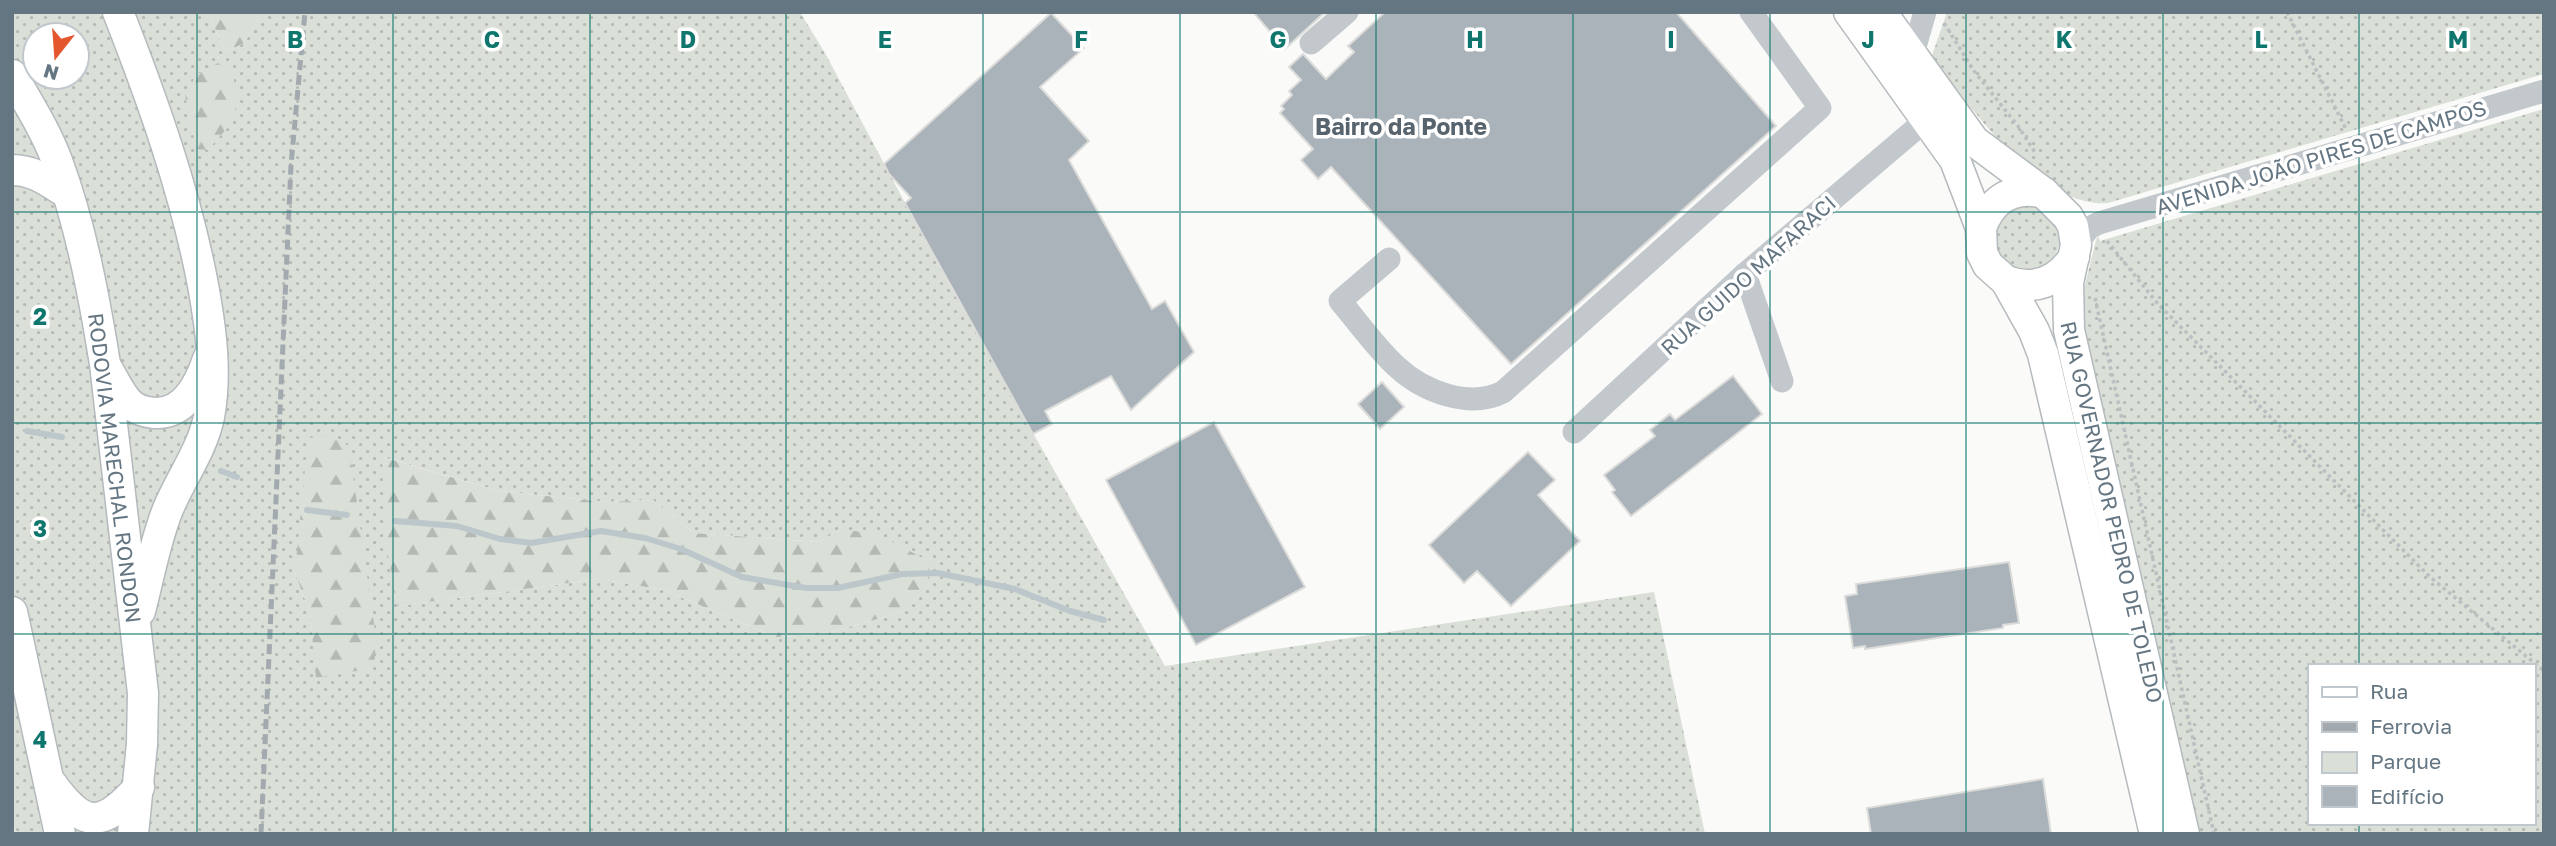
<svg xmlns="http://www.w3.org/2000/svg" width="2556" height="846" font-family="'Golos Text',sans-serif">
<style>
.green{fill:url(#green-dots);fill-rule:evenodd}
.forest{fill:url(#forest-firs)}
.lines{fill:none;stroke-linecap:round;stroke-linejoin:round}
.stream{stroke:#bbc7cb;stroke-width:6}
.building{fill:#aab3b9;stroke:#dcdcda;stroke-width:2}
.major-casing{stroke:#b5babe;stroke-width:33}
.path{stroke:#bbbfc2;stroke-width:3.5;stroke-dasharray:3.5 3.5;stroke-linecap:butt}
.minor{stroke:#c3c8cc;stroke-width:23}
.major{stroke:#fff;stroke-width:30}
.rail{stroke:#a2aab0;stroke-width:5;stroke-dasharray:10 5;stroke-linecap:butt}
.grid{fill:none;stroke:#0f766e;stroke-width:2;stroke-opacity:0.55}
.labels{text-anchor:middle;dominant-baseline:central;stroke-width:7;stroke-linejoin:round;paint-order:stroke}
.street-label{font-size:21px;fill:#657683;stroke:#fff}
.neighbourhood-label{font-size:23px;font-weight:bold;fill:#57646e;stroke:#fff}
.grid-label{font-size:23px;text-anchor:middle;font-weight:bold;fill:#0f766e;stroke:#fff;stroke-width:7;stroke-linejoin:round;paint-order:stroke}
</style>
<defs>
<pattern id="green-dots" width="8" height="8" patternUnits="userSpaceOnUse" patternTransform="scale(1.75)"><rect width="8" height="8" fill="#dadfd7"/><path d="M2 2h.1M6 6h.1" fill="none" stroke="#b4b9b4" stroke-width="1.8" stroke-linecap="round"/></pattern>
<pattern id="forest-firs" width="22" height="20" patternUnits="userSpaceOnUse" patternTransform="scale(1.75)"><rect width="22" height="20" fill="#dadfd7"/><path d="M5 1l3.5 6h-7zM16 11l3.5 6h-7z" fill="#b4b9b4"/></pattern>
</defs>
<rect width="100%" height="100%" fill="#fafaf8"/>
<g class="green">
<path d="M12,12h195l19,40 18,-9 18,-31h538l25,41 118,221 222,392 489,-74 51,242h-1690l-3,-18zM35,35h42v42h-42zM383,457l116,34 106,11 48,-2 41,33 125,9 23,-13 85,57 -21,25 -86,24 -45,2 -111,-47 -65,-11 -201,27zM295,573l79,95 -57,9 -7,-64z"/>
<path d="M1947,12h597v62l-436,129c-54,4 -108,-59 -139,-98l-12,-1 -27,-43z"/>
<path d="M2544,109v725h-349l-112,-505 -1,-32 14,-57 2,-4 2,5zM2309,666h224v157h-224z"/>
<circle cx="2028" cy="238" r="32"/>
</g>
<g class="forest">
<polygon points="207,12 262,12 244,43 226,52"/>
<polygon points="218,63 230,72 241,93 229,126 208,150 196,149 185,95 197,74"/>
<polygon points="329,436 349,446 376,639 374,668 316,678 310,613 295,573 308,438"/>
<polygon points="382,457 499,491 605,502 653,500 694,533 819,542 842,529 880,535 930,562 927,586 906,611 820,635 775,637 664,590 599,579 398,606 385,540"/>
</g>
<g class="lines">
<g class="stream">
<polyline points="27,431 62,437"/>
<polyline points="221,471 237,477"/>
<polyline points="307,510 347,515"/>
<polyline points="395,521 457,526 500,539 531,543 601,531 645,538 681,549 742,577 806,588 838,588 902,574 938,573 1015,589 1070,611 1104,620"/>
</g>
</g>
<g class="building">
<polygon points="1253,12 1325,12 1285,49"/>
<polygon points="1385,12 1676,12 1776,126 1511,364 1331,167 1318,179 1301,160 1313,149 1280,113 1284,109 1281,106 1292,95 1289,91 1301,80 1289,67 1303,54 1326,79 1354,52 1348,46"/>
<polygon points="1051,13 1084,48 1040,87 1089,141 1069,160 1152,309 1165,301 1194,352 1131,410 1111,376 1045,411 1052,424 1033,434 905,203 911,198 889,174 884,164"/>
<polygon points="1733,376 1762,414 1631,516 1612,492 1615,490 1604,475 1655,436 1650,430 1670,414 1675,420"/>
<polygon points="1382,382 1404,407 1380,429 1358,404"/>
<polygon points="1214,422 1305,587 1196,645 1106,480"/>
<polygon points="1528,452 1555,480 1538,495 1580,541 1511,606 1477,571 1464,583 1429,545"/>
<polygon points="2009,562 2019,623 2003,625 2003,628 1865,649 1865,646 1853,648 1845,596 1857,594 1856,584"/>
<polygon points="2043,779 2051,834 1871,834 1867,808"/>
</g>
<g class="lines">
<g class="major-casing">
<g id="major">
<path d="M118,12c35,89 67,179 85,273 8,44 14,88 6,132 -7,33 -28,61 -41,92 -13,32 -19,68 -28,102"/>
<polyline points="1849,12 1955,160 1981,228 1982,253 1988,265 2006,281 2034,331 2043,354 2155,834"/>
<polyline points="1881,12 1974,141 2044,193 2068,217 2073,226 2076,245 2068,283 2069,330 2184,834"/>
<path d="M12,75c16,28 34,56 45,86 24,65 37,135 48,203l38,329 -1,51 -9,90"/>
<path d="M12,170c22,0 37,12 55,23"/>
<path d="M1981,228c10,-28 32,-43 63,-35"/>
<path d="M2006,281c28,10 52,1 68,-24"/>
<path d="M108,370c6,10 12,24 21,33 6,6 16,9 25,10 31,2 46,-30 54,-54"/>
<polyline points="12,612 60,834"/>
<path d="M51,783c33,46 51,46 88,4"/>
</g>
</g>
<g class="path">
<polyline points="2287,12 2346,129"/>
<polyline points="1944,23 1974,71 2018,126 2036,154"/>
<polyline points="2107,241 2158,304 2430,577 2544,671"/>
<polyline points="2095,298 2214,834"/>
</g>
<g class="minor">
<polyline points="1311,43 1347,12"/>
<polyline points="1912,57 1925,12"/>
<polyline points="2076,245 2089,228 2099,223 2544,91"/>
<path d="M1389,259l-49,42c18,21 36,47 57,66 27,25 73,42 106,25l317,-284 -69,-96"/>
<polyline points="1745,274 1782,381"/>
<polyline points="1574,432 1745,274 1926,120"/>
</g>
<use href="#major" class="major"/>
<polyline class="rail" points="261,834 291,165 305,12"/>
</g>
<path class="grid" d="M197,12v822M393,12v822M590,12v822M786,12v822M983,12v822M1180,12v822M1376,12v822M1573,12v822M1770,12v822M1966,12v822M2163,12v822M2359,12v654M12,212h2532M12,423h2532M12,634h2532M2359,823v11"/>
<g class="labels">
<g class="street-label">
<text transform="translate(2321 157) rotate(-17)">AVENIDA JOÃO PIRES DE CAMPOS</text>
<text transform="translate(1748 275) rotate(-42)">RUA GUIDO MAFARACI</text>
<text transform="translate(115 468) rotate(83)">RODOVIA MARECHAL RONDON</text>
<text transform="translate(2112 512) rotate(77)">RUA GOVERNADOR PEDRO DE TOLEDO</text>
</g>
<g class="neighbourhood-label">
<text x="1401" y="126">Bairro da Ponte</text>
</g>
</g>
<g class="grid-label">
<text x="295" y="48">B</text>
<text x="492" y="48">C</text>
<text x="688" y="48">D</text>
<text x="885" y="48">E</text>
<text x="1081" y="48">F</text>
<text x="1278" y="48">G</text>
<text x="1475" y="48">H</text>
<text x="1671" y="48">I</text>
<text x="1868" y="48">J</text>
<text x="2064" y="48">K</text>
<text x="2261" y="48">L</text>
<text x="2458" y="48">M</text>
<text x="40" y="325">2</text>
<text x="40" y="537">3</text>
<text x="40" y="748">4</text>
</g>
<rect width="2556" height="846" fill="none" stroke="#657683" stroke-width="28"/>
<rect x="2308" y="664" width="228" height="161" fill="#ffffff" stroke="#c1c8cd" stroke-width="2"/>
<rect x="2322" y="687" width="35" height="10" fill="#ffffff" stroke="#c1c8cd" stroke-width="2"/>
<text x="2370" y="699" font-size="21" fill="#657683">Rua</text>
<rect x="2322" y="722" width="35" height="10" fill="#a2aab0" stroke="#c1c8cd" stroke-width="2"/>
<text x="2370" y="734" font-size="21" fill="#657683">Ferrovia</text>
<rect x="2322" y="752" width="35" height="21" fill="#dadfd7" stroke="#c1c8cd" stroke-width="2"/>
<text x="2370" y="769" font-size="21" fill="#657683">Parque</text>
<rect x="2322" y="786" width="35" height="21" fill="#aab3b9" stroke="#c1c8cd" stroke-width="2"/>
<text x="2370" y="804" font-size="21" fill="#657683">Edifício</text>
<g transform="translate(56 56) rotate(197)"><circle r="33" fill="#ffffff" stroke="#c1c8cd" stroke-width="2"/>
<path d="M0-5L12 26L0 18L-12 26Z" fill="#e4572e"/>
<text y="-10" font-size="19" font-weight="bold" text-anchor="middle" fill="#657683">N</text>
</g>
</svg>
